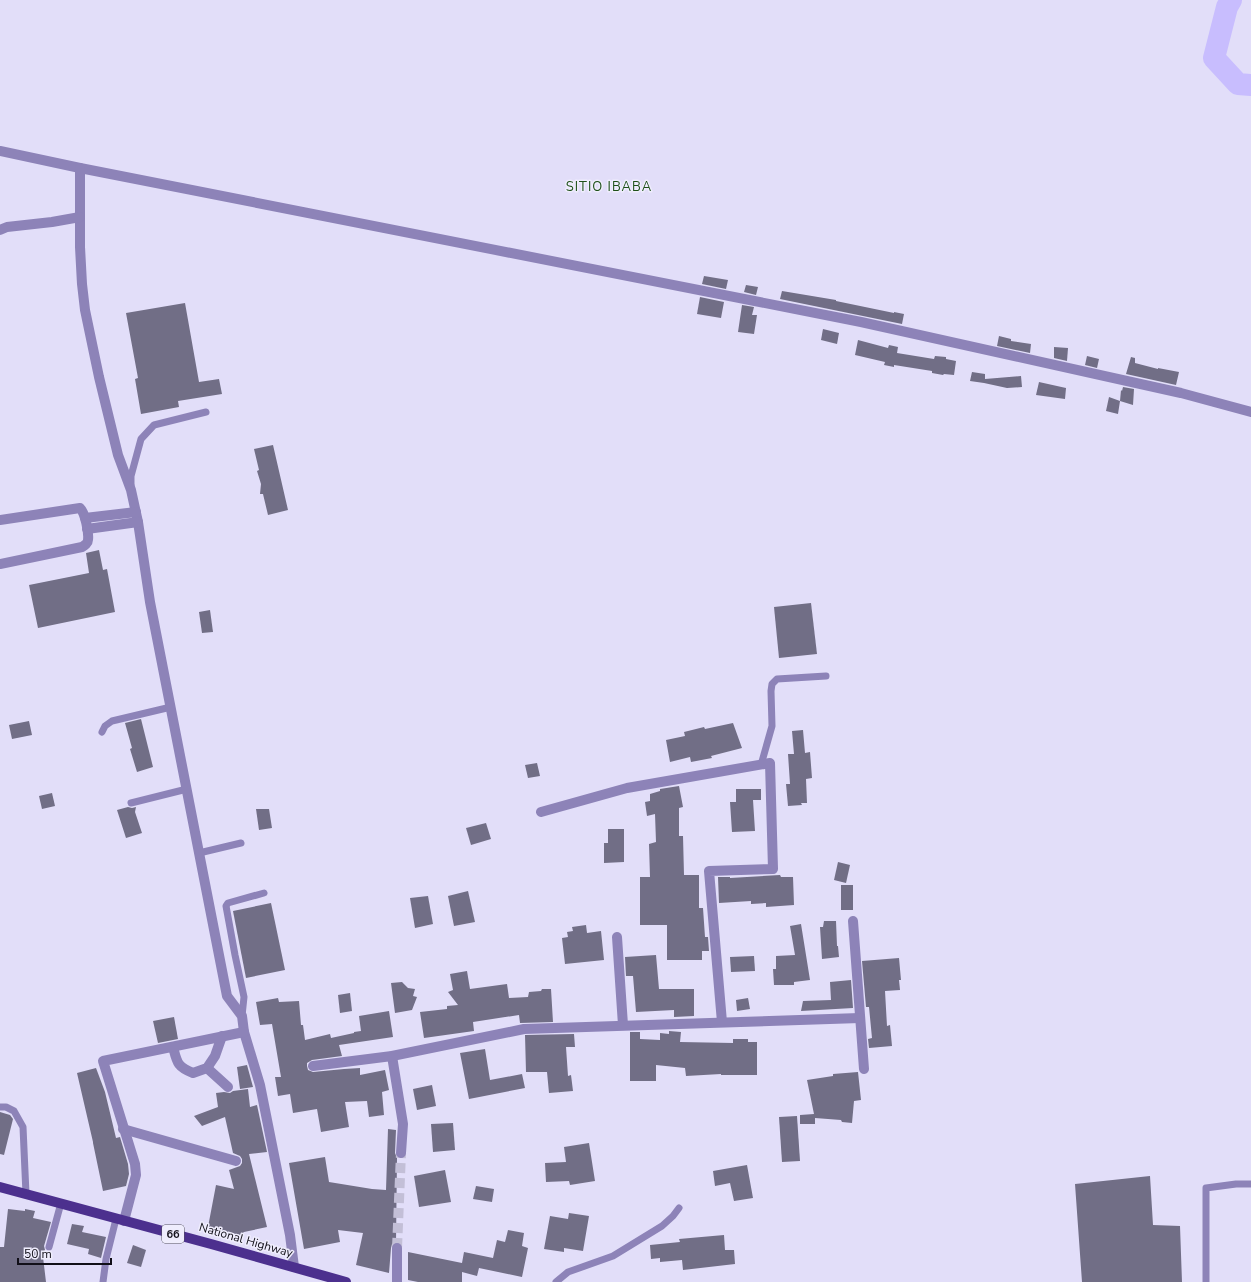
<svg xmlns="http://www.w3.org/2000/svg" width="1251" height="1282" font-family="'Nunito Sans',sans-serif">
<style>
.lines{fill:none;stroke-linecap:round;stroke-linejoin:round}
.river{stroke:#c8bdfe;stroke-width:22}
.building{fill:#716e86}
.street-tunnel{stroke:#c3bfd7;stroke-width:10;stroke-dasharray:10 5;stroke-linecap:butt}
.lane{stroke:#8d83b8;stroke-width:7}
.street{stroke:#8d83b8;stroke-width:10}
.primary{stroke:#4c308e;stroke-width:10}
.labels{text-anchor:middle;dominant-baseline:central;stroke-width:3;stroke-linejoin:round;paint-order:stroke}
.shield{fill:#efedfd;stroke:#54525d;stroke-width:1}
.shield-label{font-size:11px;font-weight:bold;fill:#110f18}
.street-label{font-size:12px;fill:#110f18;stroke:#efedfd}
.neighbourhood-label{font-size:13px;letter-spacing:1px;fill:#1e5019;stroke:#efedfd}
</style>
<rect width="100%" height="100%" fill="#e2def9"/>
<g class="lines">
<polyline class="river" points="1231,0 1227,7 1214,58 1238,84 1251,85"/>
</g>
<g class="building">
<polygon points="704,276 728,280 726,289 702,284"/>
<polygon points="746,285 758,287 756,295 744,292"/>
<polygon points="782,291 836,300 836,301 894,313 894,312 904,314 902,324 780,299"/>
<polygon points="700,297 724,302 721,318 697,314"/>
<polygon points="185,303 199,382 219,379 222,394 178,401 179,407 141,414 135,379 138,378 126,313"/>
<polygon points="742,305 754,307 752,315 757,315 754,334 738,332"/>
<polygon points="823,329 839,333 837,344 821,340"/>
<polygon points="999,336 1011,339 1011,341 1031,344 1030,353 997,346"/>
<polygon points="858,340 888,348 889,345 898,347 897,353 934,359 935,356 946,357 946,359 956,361 954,375 944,374 943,375 932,373 932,371 894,365 894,367 884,365 885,362 855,355"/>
<polygon points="1054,347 1068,348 1067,361 1054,358"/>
<polygon points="1087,356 1099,359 1097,368 1085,365"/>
<polygon points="1131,357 1135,358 1135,363 1158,369 1158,368 1179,372 1176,385 1126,374"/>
<polygon points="972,372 985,374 985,379 1021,376 1022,387 1007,388 984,383 970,381"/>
<polygon points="1039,382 1066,388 1065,399 1036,395"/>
<polygon points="1123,387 1134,389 1133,405 1120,401 1121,390 1122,391"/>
<polygon points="1109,397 1120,401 1118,414 1106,411"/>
<polygon points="273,445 288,510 268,515 263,494 260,494 261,484 257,471 259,470 254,449"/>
<polygon points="99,550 103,570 107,569 115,612 38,628 29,585 89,573 86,553"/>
<polygon points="811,603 817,654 779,658 774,607"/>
<polygon points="210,610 213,632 202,633 199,612"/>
<polygon points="141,719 153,767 137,772 130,749 132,748 125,723"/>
<polygon points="29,721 32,735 12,739 9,725"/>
<polygon points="733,723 742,748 711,756 712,758 691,762 690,757 670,762 666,740 685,736 684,732 704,727 705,729"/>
<polygon points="803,730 805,753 810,752 812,778 806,779 807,803 801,803 802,805 788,806 786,784 790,784 788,754 794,754 792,731"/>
<polygon points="537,763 540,776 528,778 525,765"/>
<polygon points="679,786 683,807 679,808 679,836 683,836 684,875 699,875 699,908 703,908 705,937 708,937 709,951 702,951 702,960 667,960 667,925 640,925 640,877 650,877 649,844 656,842 655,814 647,816 645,802 650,801 650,794 660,791 660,789"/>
<polygon points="736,789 761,789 761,800 753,800 755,831 732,832 730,802 736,802"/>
<polygon points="52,793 55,806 42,809 39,796"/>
<polygon points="128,807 132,808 136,807 135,812 142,833 126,838 117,810"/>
<polygon points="256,809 269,809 272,828 259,830"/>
<polygon points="486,823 491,839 471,845 466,828"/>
<polygon points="608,829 624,829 624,862 604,863 604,843 608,843"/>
<polygon points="838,862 850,865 846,883 834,880"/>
<polygon points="780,875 781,877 793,877 794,905 766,907 766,903 751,904 751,901 719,903 718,877 730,877 730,878"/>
<rect x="841" y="885" width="12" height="25"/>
<polygon points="468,891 475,922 454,926 448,896"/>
<polygon points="428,896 433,924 415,928 410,898"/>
<polygon points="271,903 285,970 246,978 233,911"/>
<polygon points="824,921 836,921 837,946 838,946 839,957 822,959 820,927 823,927"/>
<polygon points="801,924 810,980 794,982 794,985 774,985 773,969 776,969 776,956 795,955 790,926"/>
<polygon points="586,925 587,933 601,931 604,960 565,964 562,938 568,937 567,932 573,931 572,927"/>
<polygon points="656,955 659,989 694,989 694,1016 674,1017 674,1010 636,1012 633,976 626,976 625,957"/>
<polygon points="754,956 755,971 731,972 730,957"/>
<polygon points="899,958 901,980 899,980 900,990 885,991 887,1026 890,1025 892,1046 869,1048 868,1039 872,1038 869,1007 866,1007 862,961"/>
<polygon points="467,971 470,989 507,984 509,998 528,997 529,992 541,991 542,989 551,989 553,1022 520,1023 519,1015 473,1022 474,1031 424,1038 420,1012 447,1009 447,1006 458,1005 448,992 453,990 450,974"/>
<polygon points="851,980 853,1008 801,1011 803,1001 831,1000 830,982"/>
<polygon points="402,982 408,988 415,989 413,996 417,997 412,1010 395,1013 391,983"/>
<polygon points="350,993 352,1011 340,1013 338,995"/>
<polygon points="278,998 279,1002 299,1001 301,1025 303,1025 305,1040 330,1034 331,1038 354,1033 354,1032 361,1031 359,1016 389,1011 393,1037 339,1045 342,1056 312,1060 307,1063 307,1066 308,1070 313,1072 344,1069 360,1068 360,1075 385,1070 389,1090 382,1092 384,1115 369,1117 367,1101 345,1102 349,1127 321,1132 317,1109 293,1113 290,1094 278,1096 275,1077 281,1077 272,1024 260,1025 256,1002"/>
<polygon points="748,998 750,1009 737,1011 736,1000"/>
<polygon points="174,1017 178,1039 158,1043 153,1021"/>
<polygon points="669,1031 681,1032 680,1042 733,1043 733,1039 748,1039 748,1042 757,1042 757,1075 721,1075 721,1074 686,1076 685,1068 656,1065 656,1081 630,1081 630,1032 640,1032 640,1039 660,1040 660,1033 669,1034"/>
<polygon points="574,1034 575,1047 566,1047 568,1076 571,1075 573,1091 549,1093 547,1072 526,1072 525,1035"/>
<polygon points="485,1049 490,1080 522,1074 525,1088 469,1099 460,1053"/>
<polygon points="247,1065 253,1087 240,1089 237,1067"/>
<polygon points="96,1068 105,1092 116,1138 120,1137 128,1164 129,1174 126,1186 103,1191 93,1143 93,1142 77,1073"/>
<polygon points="858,1072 861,1100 854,1101 852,1123 842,1122 841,1120 815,1118 815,1124 800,1124 800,1115 814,1114 807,1080 833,1076 833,1074"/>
<polygon points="432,1085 436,1106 417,1110 413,1089"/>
<polygon points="248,1089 250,1107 257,1105 267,1152 249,1154 267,1227 244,1232 240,1235 208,1227 216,1185 234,1189 229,1170 240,1166 242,1163 242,1159 240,1156 233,1153 225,1117 202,1126 194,1116 218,1107 216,1093 224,1092 230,1093 233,1091"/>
<polygon points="0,1112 10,1115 13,1119 4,1155 0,1154"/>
<polygon points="797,1116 800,1161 782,1162 779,1117"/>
<polygon points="453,1123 455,1150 433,1152 431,1124"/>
<polygon points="388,1129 396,1130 395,1153 397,1158 396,1242 392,1244 391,1248 389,1273 356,1265 363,1233 338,1230 340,1242 304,1249 289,1163 325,1157 329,1182 372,1189 386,1190"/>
<polygon points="589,1143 595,1181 570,1185 569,1181 546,1182 545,1163 566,1162 564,1147"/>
<polygon points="747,1165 753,1198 734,1201 730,1183 715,1186 713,1171"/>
<polygon points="445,1170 451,1202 419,1207 414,1176"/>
<polygon points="1150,1176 1153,1225 1180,1226 1182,1282 1082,1282 1075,1184"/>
<polygon points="476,1186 494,1189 492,1202 473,1199"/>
<polygon points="8,1209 25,1211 25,1209 35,1211 33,1218 51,1222 44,1246 45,1250 43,1257 46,1282 0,1282 0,1247 4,1247"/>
<polygon points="569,1213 589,1216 583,1251 564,1248 564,1252 544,1249 550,1216 568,1219"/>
<polygon points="72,1224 84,1226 82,1232 106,1237 101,1258 88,1254 89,1249 67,1244"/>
<polygon points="508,1230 524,1233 522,1246 528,1248 522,1277 479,1268 477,1276 462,1272 462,1282 418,1282 408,1280 408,1252 462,1263 464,1252 493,1258 497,1240 505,1242"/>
<polygon points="724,1235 725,1250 734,1250 735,1264 683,1270 682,1260 660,1262 660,1258 651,1259 650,1245 680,1242 679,1239"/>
<polygon points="133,1245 146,1250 141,1267 127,1263"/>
</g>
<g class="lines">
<polyline class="street-tunnel" points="397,1248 401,1153"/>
<g class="lane">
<polyline points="131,485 131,476 141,439 154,425 206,412"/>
<polyline points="102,732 105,726 112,721 171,707"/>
<polyline points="761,765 772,726 771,691 772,684 777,679 826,676"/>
<polyline points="131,803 187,789"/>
<polyline points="199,853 241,843"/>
<polyline points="242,1016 244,997 235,955 226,906 228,903 264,893"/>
<polyline points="0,1107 6,1107 14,1111 23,1127 26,1194"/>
<polyline points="49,1247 61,1203"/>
<polyline points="103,1282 106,1259 116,1219"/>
<polyline points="556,1282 568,1272 613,1256 662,1226 673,1216 679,1208"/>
<polyline points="1206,1282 1206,1188 1236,1184 1251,1184"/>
</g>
<g class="street">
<polyline points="0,151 80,168 861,322 1181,393 1251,412"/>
<polyline points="80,168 80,247 82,284 85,310 99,377 118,455 131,490 138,522 150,602 227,996 242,1016 244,1032 260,1085 290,1235 294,1267"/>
<polyline points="0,230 7,227 52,222 80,217"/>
<polyline points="85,518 136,512"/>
<path d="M0,520l80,-12c5,5 9,24 8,32 0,3 -3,5 -6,7l-82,17"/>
<polyline points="87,529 138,522"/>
<polyline points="541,812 627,788 770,763 773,869 709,871 722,1022"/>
<polyline points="853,921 864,1069"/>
<polyline points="617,937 623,1025"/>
<path d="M173,1047c4,15 4,20 20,26l14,-5 8,-12 7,-20"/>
<polyline points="392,1056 403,1124 401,1153"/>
<polyline points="313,1066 392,1056 524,1029 860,1018"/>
<polyline points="207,1068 228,1087"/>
<polyline points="123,1129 236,1161"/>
<polyline points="124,1221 136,1175 135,1164 103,1061 244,1032"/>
<polyline points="397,1282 397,1248"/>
</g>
<polyline class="primary" points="0,1187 211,1244 346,1282"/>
</g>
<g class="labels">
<rect class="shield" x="162" y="1225" width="22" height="18" rx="3"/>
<g class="shield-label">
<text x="173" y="1234">66</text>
</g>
<g class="street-label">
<text transform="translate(246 1240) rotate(16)">National Highway</text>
</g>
<g class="neighbourhood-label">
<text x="609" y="187">SITIO IBABA</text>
</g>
</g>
<path d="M18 1258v6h93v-6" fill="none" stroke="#110f18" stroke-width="2"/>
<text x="24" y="1258" font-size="12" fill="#110f18" stroke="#efedfd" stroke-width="3" paint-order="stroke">50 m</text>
</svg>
